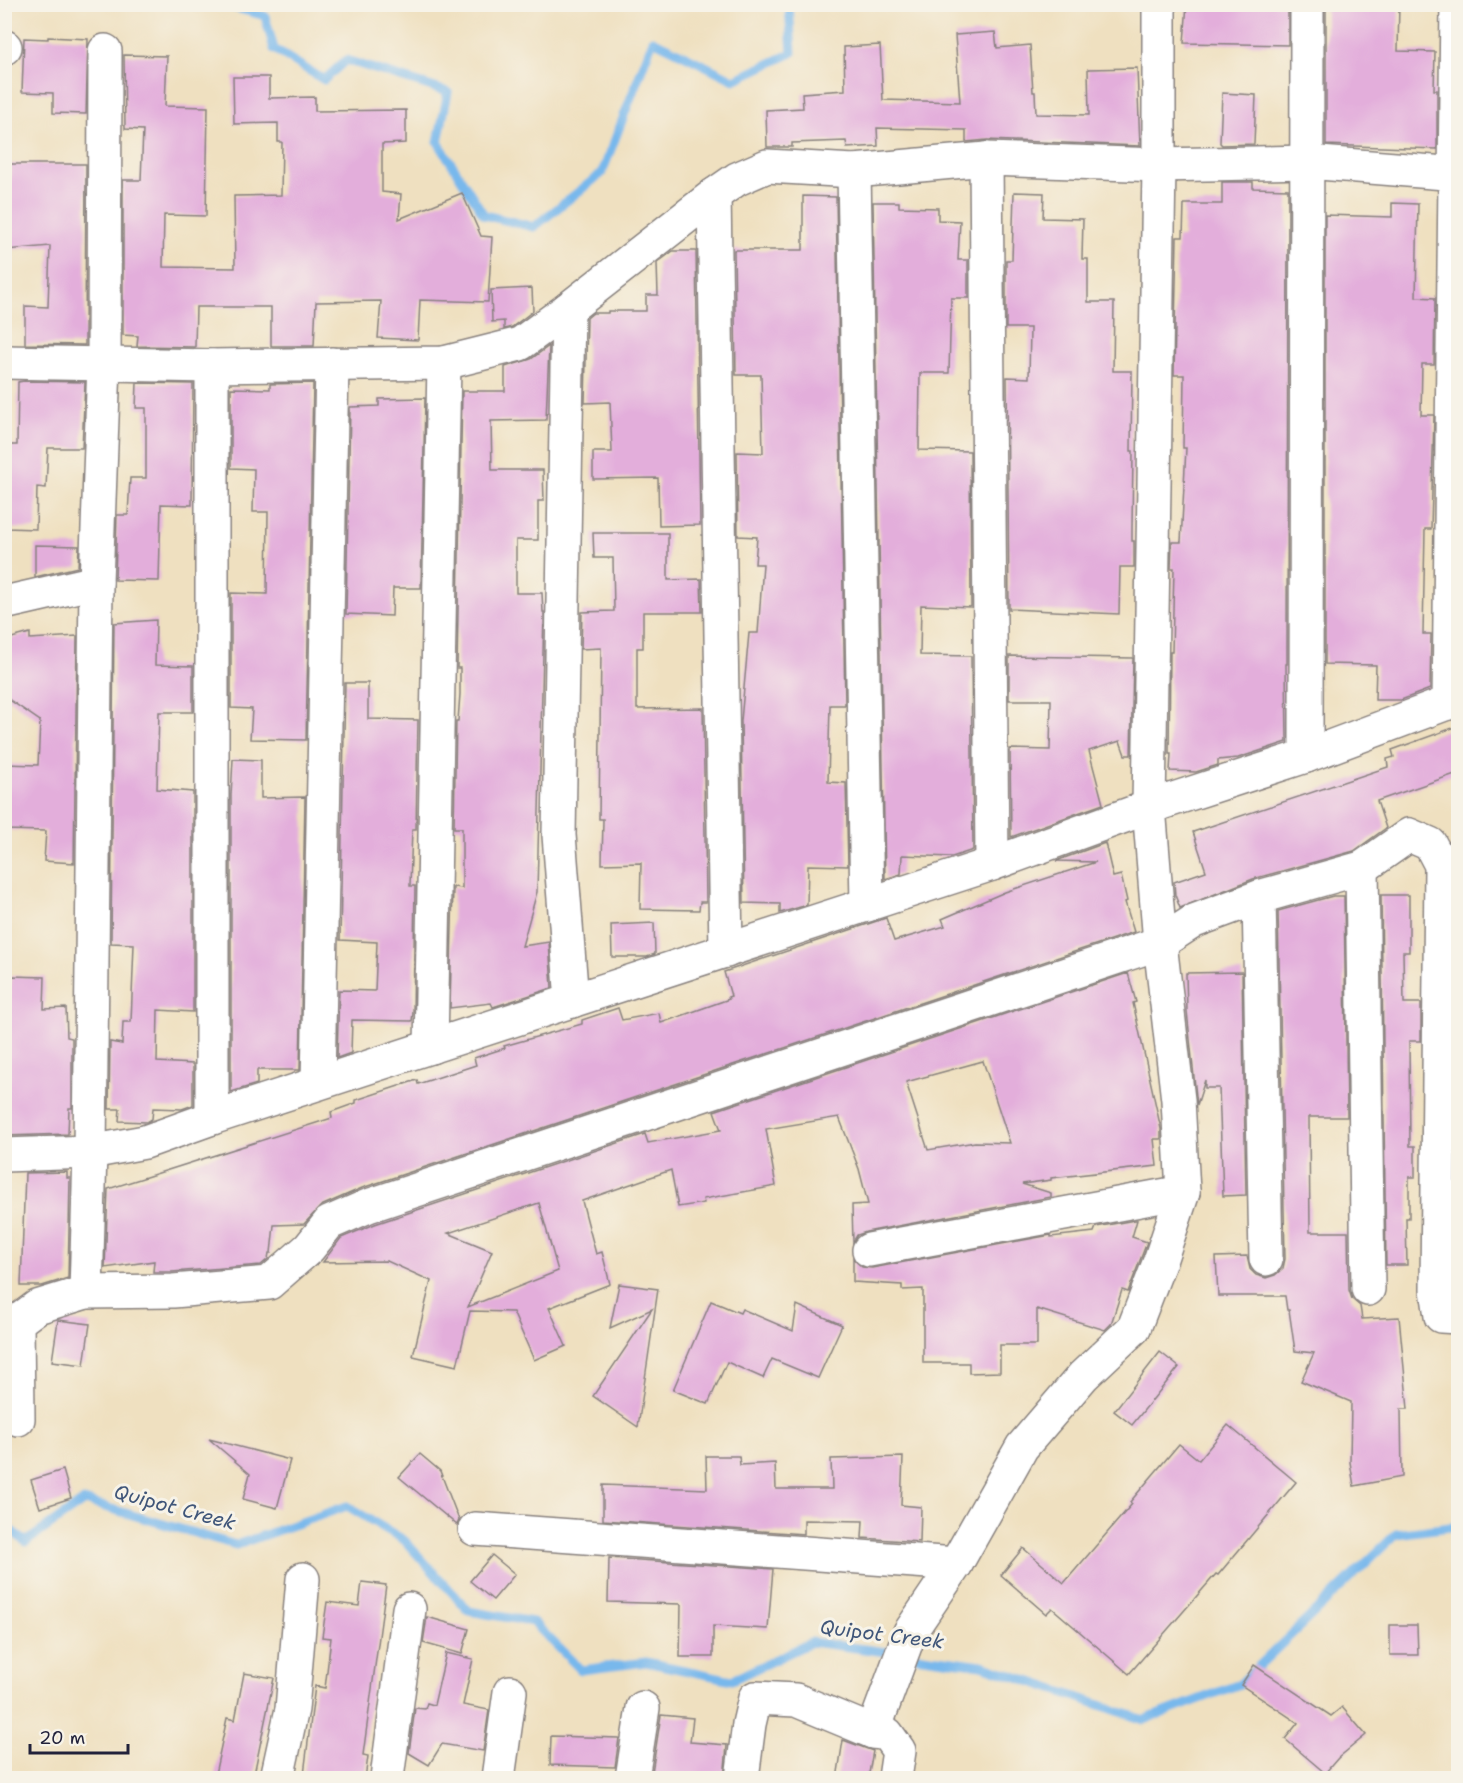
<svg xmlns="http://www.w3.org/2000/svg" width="1463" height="1783" font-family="'Shantell Sans',sans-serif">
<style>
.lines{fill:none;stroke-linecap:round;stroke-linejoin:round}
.stream{stroke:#78b8ec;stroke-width:9}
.building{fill:#e3aedb;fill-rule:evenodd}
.minor-casing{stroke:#88817e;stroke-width:36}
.minor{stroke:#fff;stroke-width:33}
.labels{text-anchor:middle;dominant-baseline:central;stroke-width:6;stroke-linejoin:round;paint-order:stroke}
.water-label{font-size:20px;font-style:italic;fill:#405679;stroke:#f7f3e8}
</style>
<rect width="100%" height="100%" fill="#f7f3e8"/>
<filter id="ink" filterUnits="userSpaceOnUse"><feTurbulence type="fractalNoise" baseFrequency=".0167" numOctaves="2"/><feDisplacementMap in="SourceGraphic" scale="12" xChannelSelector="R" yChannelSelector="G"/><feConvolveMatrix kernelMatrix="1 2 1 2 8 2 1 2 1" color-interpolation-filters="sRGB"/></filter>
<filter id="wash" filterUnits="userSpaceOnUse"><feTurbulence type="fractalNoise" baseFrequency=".008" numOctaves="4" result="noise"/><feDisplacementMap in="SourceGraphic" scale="24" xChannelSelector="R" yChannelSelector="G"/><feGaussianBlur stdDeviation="1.35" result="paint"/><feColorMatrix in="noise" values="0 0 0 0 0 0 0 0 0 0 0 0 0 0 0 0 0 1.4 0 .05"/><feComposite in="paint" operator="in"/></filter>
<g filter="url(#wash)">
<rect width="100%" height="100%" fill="#efe0c0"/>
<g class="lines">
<g class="stream">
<polyline points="221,4 265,16 274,49 324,80 346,60 448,92 438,142 484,215 534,227 602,173 653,40 734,80 792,53 789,4"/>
<polyline points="4,1525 26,1542 84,1501 236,1545 347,1506 404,1540 469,1611 533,1622 581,1670 646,1662 732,1680 812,1642 982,1665 1144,1720 1240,1684 1396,1534 1458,1526"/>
</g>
</g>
<g id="blocks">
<g class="building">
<polygon points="1187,4 1288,4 1288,45 1184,43"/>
<polygon points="1326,4 1399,4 1398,51 1435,52 1434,90 1437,90 1437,149 1326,145"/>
<polygon points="995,32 997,48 1030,45 1033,92 1035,92 1036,114 1089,115 1088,69 1137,68 1140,146 987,140 966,142 966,130 877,128 878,146 847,148 846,141 792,143 792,147 767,147 766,110 803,108 802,93 845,90 844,47 880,45 883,100 960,102 955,35"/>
<polygon points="48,37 88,39 86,114 53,113 53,93 22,92 24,38 48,39"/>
<polygon points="124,55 167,56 165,106 208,107 206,216 164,215 163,267 235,268 234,196 281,195 282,142 278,142 278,123 234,124 233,77 269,77 269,98 315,97 315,111 406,110 406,143 382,144 382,192 401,194 399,219 462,193 481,236 492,237 488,302 420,300 418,340 378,338 381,301 316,302 314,346 271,346 271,307 196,307 195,347 137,346 138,336 123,335 123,180 141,180 143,130 125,129"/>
<polygon points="1222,93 1256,95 1254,144 1222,145 1220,143"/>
<polygon points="10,164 86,164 85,345 25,344 25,306 48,307 50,246 6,250 4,216 10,215"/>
<polygon points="1222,182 1253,182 1253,188 1288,189 1287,664 1286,664 1287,742 1238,758 1218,760 1218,765 1196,772 1170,771 1171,754 1169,754 1170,652 1172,652 1174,568 1171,568 1172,542 1181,542 1186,448 1183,448 1184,375 1174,375 1177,237 1183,237 1184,204 1222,204"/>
<polygon points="1014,192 1044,193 1043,218 1083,219 1082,259 1088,259 1088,302 1114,302 1113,371 1132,371 1131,451 1133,451 1132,529 1132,541 1134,541 1134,567 1120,567 1119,614 1009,609 1007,377 1029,378 1030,328 1006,328 1006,260 1012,260"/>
<polygon points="803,196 836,197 845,705 830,705 828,782 846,783 848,866 808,865 807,905 780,913 780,904 744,903 741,721 749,633 758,633 763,564 755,564 757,537 738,536 737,452 763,453 761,375 736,375 734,250 803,250"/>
<polygon points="873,202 899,202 899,207 938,208 938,220 960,221 958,260 968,260 968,298 951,298 949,373 920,373 919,450 970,451 971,607 921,605 920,655 971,656 973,850 952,857 902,855 901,874 885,879"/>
<polygon points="1392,203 1418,204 1416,297 1435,298 1434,364 1422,364 1421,415 1434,415 1431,529 1425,529 1423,634 1431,634 1430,689 1401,700 1375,700 1376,665 1325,664 1325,215 1392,217"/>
<polygon points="673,251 696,251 700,525 659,526 658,478 593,479 593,452 612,452 610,402 585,403 587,318 593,313 608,313 608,311 646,311 646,295 658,295 657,263"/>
<polygon points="532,288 533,311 512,327 504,329 504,321 492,322 491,290"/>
<polygon points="549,346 546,420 491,421 492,470 543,470 544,501 538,501 538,540 516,540 516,593 542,593 543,612 544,612 537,892 522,946 549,942 552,988 493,1007 491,1003 450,1008 453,887 462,888 462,828 454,828 456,721 458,721 460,694 460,668 457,668 462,391 505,391 505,367 531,359"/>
<polygon points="24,381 85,382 82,448 48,448 46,488 37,487 36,529 6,528 8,486 4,486 5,445 17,445 18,382"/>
<polygon points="137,383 193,384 192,505 161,504 159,581 115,580 117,515 128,515 130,478 146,478 146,408 136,408"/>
<polygon points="313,383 306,740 250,739 252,709 231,708 231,593 267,594 268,512 253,512 254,469 231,468 231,388 270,389 270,384"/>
<polygon points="425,398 421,588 393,588 392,616 346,614 350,407 379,406 379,399"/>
<polygon points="593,533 668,533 668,580 701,579 702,612 643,612 643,648 637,648 637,709 703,708 706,902 700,902 699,910 640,909 641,863 602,864 603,819 599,819 601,648 581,649 582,612 614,611 613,558 594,558"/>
<polygon points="35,545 79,546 78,567 35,577"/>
<polygon points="156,620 155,665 193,666 193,712 159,712 157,789 193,792 193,1012 158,1010 157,1062 193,1064 193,1105 182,1109 153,1108 152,1119 147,1122 119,1121 120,1109 109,1109 110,1042 122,1044 123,1022 131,1022 134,944 111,943 114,623"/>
<polygon points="30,633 30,639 77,636 74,863 44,861 46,831 4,830 4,764 38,765 40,721 4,696 4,640"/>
<polygon points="1009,656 1133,658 1131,755 1125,755 1120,741 1089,751 1103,804 1011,837 1010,749 1050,750 1051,700 1009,700"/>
<polygon points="345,683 368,683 368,719 418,720 416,829 412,829 410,886 415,886 413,1012 412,1021 352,1020 351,1053 337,1058 339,990 375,991 377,942 340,940"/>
<polygon points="1458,726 1458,773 1377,801 1386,828 1354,851 1253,879 1180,908 1175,895 1174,882 1206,871 1193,832 1388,767 1387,759 1394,757 1392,750"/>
<polygon points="233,759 261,760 261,798 305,797 300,1070 257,1070 257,1084 231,1092 231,795"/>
<polygon points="1105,843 1113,877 1121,875 1127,901 1125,902 1134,932 362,1188 321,1206 304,1224 274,1225 271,1253 269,1253 268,1259 261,1265 172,1272 153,1272 154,1261 105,1268 108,1189 332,1118 331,1112 356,1103 356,1100 417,1080 418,1084 476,1065 474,1058 505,1048 504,1046 582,1024 582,1020 618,1008 622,1020 659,1013 661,1023 729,999 728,997 731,996 724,972 886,918 894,941 945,926 942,919 1005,892 1096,862 1056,861"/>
<polygon points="1381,895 1409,895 1409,952 1403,952 1404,1003 1421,1003 1421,1041 1409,1041 1410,1146 1415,1146 1415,1177 1409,1177 1409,1218 1406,1218 1407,1265 1386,1265"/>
<polygon points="1333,896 1344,896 1347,1117 1309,1117 1310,1232 1348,1232 1349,1290 1352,1299 1360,1306 1362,1319 1399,1317 1408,1409 1401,1409 1402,1477 1354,1486 1350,1462 1351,1402 1301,1381 1314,1353 1295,1351 1289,1310 1287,1310 1285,1296 1218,1296 1216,1257 1247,1256 1250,1269 1256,1275 1266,1278 1275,1275 1283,1268 1285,1259 1278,911"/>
<polygon points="654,923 655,954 647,957 612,957 611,925"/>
<polygon points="1242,972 1246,1195 1223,1196 1219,1088 1205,1088 1205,1080 1197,1105 1187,1011 1186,973"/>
<path d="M1128,973l8,29 -3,1 28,126v10h-7l3,27 -106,12v2l-29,4 29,9v4l-185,35 -9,3 -4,7 -1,-37 16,-1 -9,-35 -20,-52 -73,12 10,57 -73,13 1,4 -26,4 -7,-37 -89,31 14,53 6,-2 8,32 -61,24 17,38 -32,14 -21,-48 -43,-1 -13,55 -44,-10 18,-75 -44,-20 -64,1 18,-24 34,-14 270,-90 3,9 73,-13 -7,-19zM983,1061l27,82 -35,-1 -47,8 -22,-68zM539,1203l19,68 -90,36 24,-56 -44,-18z"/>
<polygon points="11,976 45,977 44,1009 66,1008 67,1037 72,1038 72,1108 69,1108 68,1134 4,1136 4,1041 7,1041"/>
<polygon points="67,1172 67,1178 70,1178 68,1278 42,1286 21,1286 25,1173"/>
<polygon points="1135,1220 1137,1220 1132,1237 1147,1242 1128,1292 1122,1290 1111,1324 1105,1330 1037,1309 1037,1345 1000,1345 1000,1372 969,1373 969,1363 923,1363 923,1289 902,1290 902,1285 853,1282 853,1258 862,1267 872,1268 1051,1235 1051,1237 1094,1232 1096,1227"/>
<polygon points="619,1284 658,1289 638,1427 593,1396 652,1309 610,1328"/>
<polygon points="711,1301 740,1313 742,1309 793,1331 797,1305 842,1325 818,1378 772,1359 763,1378 727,1362 708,1404 673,1390"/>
<polygon points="58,1320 90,1324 84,1365 52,1361"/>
<polygon points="1160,1352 1179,1367 1132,1425 1114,1411"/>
<polygon points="1228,1425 1296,1482 1218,1575 1216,1574 1129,1674 1052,1608 1046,1614 1001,1575 1023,1548 1064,1583 1132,1504 1130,1502 1179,1444 1199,1460"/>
<polygon points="209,1439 290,1460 277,1508 243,1499 250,1474"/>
<polygon points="420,1454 440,1471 459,1520 457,1525 399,1477"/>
<polygon points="706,1456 739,1456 740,1465 775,1463 776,1489 832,1489 831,1459 903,1457 901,1505 921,1507 920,1542 862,1538 863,1521 804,1520 804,1534 603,1520 603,1485 707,1489"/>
<polygon points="63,1470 71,1498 40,1508 31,1480"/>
<polygon points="492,1555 515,1574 493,1600 470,1581"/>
<polygon points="609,1558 773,1569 768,1629 713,1626 713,1657 680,1657 681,1604 608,1602"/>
<polygon points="362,1582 386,1585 363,1755 368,1756 365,1779 336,1779 304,1774 315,1686 325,1688 331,1638 322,1637 327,1602 359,1606"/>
<polygon points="427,1617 469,1629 462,1654 423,1643"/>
<polygon points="1390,1625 1417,1625 1418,1655 1390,1655"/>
<polygon points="446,1653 473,1659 463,1705 489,1710 483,1751 442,1744 429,1765 409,1753 415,1708 425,1709 427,1703 434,1705"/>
<polygon points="1254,1665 1331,1716 1342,1707 1366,1735 1338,1758 1325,1773 1285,1739 1298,1723 1241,1685"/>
<polygon points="244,1673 274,1678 253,1779 214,1779 227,1718 235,1720"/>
<polygon points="661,1715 693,1718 690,1742 727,1745 724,1779 651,1779"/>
<polygon points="551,1736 619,1738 615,1767 550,1765"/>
<polygon points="843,1740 873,1751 868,1779 837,1779"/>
</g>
</g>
</g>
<g filter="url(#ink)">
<use href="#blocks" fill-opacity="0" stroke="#88817e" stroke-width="1.5"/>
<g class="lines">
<g class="minor-casing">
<g id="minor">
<polyline points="4,48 5,47"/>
<polyline points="986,159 992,864"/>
<polyline points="854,171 867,905"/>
<polyline points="714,195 726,951"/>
<polyline points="568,309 559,835 572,1001"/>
<polyline points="4,362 212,366 444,363 520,344 568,309 714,195 737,179 767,166 854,171 986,159 1159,165 1307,162 1458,174"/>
<polyline points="212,366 212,1118"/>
<polyline points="4,603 96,582"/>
<polyline points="1449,703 1457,4"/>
<polyline points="1306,756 1307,4"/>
<polyline points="1362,868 1368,1289"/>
<polyline points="1259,897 1266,1259"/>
<polyline points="431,1047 444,363"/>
<polyline points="318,1083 332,364"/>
<polyline points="4,1155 90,1152 145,1142 212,1118 992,864 1149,807 1306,756 1458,699"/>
<polyline points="869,1250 1183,1192"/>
<polyline points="86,1292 90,1152 96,582 104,364 105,51"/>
<polyline points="18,1419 17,1322 37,1307 86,1292 173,1291 269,1283 309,1248 329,1223 368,1206 1160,943 1194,921 1259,897 1362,868 1409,835 1430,844 1441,865 1437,1289 1441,1316 1458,1317"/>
<polyline points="475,1529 956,1564"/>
<polyline points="277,1778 292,1709 303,1579"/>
<polyline points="387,1778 409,1609"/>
<polyline points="498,1778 510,1692"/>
<polyline points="632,1778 643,1708"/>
<polyline points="742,1778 749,1724 755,1698 796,1700 873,1732"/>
<polyline points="895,1778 899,1751 887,1734 873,1732 910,1632 956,1564 1022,1447 1083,1376 1134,1328 1161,1258 1183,1192 1178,1100 1160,943 1149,807 1159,165 1159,4"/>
</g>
</g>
<use href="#minor" class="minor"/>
</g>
</g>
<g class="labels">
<g class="water-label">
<text transform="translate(175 1507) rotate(15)">Quipot Creek</text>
<text transform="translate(882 1634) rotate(7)">Quipot Creek</text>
</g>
</g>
<rect width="1463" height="1783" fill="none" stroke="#f7f3e8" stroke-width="24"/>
<path d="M30 1744v9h98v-9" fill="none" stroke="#22223b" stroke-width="3"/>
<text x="39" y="1744" font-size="18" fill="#22223b" stroke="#f7f3e8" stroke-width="4.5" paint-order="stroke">20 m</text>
</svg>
